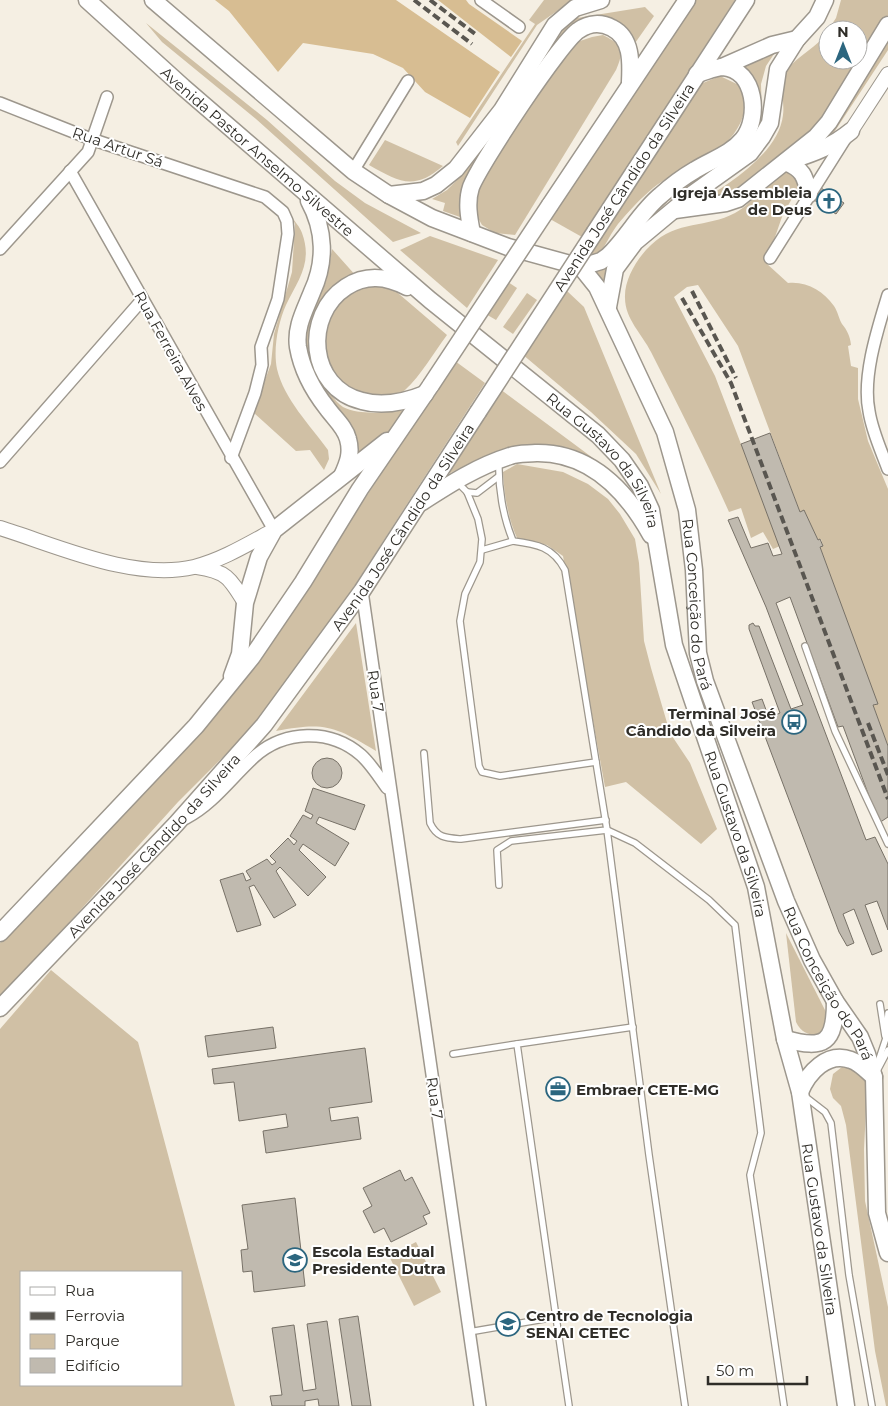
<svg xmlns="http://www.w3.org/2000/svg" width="888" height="1406" font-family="Montserrat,sans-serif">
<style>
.green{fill:#d0c0a5;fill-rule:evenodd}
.forest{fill:#d7bd92}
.building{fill:#c0baaf;stroke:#777167}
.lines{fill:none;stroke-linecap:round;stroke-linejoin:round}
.service-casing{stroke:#9d978d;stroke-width:8}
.minor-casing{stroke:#9d978d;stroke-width:14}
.tertiary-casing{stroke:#9d978d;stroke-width:16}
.secondary-casing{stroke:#9d978d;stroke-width:19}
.service{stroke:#fff;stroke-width:5.5}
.minor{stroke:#fff;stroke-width:11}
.tertiary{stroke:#fff;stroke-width:14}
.secondary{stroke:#fff;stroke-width:16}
.rail{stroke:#595650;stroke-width:4;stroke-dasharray:8 4;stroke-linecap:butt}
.secondary-bridge-casing{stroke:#9d978d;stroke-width:19;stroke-linecap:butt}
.secondary-bridge{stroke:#fff;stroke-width:16}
.labels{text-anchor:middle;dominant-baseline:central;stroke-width:4;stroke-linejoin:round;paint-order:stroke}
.street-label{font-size:15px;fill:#2f2d28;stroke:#fff}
.poi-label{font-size:15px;font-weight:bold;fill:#2f2d28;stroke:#fff;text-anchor:start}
</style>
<rect width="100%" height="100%" fill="#f5efe3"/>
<g class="green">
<polygon points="544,0 573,0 537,25 458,146 456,142 535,24 529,20"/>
<polygon points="695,0 735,0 582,237 550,219"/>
<path d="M841,0h47v15l-62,99 -11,15 -24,22 -13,5 -12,9 -28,27 -43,12c30,-17 84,-50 88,-89 2,-14 -5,-31 4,-45 10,-14 31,-23 41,-39v29h30v-30h-30l8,-12z"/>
<polygon points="645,7 654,16 633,46 581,21 462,191 460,217 443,211 445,203 432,199 447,190 463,174 565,27 577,18"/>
<polygon points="146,23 267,120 335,181 365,203 421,233 393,242 256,119 162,42"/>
<path d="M603,35c19,10 22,14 13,35l-101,165 -20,-2 -13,-8 -8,-14 3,-25 47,-75 50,-68 18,-6z"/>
<polygon points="888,39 888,50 831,137 820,147"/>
<polygon points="776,51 766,66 761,84 762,117 757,130 702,180 668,201 645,225 618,260 602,285 593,273 666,197 755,129 738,68"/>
<path d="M720,76l21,10c6,16 5,28 -4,43 -18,30 -58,38 -84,59 -12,10 -25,24 -35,36 -15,20 -9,25 -35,39l115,-178z"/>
<path d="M385,140l58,26c-29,25 -44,16 -74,-1z"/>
<path d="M788,170l7,6 5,9 -17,29 -17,49 22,20c19,-2 35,8 46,23 4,6 5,13 8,18 5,6 8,12 9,21l-3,1 3,20 7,2v31l10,42 20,48v257l-15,-41 4,-1 -57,-157 3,-1 -2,-7 -3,1 -14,-29 -4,1 -62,-166 -40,-61 -11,2 -13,10 41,79 65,170 -7,3 -10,-17 -12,6 -10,-30 -12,4c-24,-54 -51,-107 -78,-160 -9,-18 -26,-33 -26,-54 -1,-19 13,-41 26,-53 26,-25 56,-17 84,-32 20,-11 30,-33 53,-43z"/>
<path d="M292,217c3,5 8,10 10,16 11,30 -4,47 -16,72 -8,18 -13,44 -9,64 7,30 33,56 51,81l1,9 -5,11 -14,-20 -14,1 -43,-39 18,-48 3,-30 18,-62 3,-48z"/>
<polygon points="430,236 498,260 467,308 400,250"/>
<path d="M332,249l25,28c-48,28 -59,46 -35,99 4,10 11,25 21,31 18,9 45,5 65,3l-25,30 -31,25 -20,-57 -25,-45 -5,-35 24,-47z"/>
<polygon points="505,280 517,288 496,320 484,313"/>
<path d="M364,284l28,4 55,47c-13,17 -27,42 -42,55 -8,8 -19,7 -29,6 -7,-1 -17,0 -23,-4 -23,-12 -35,-45 -26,-70 6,-17 22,-29 37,-38z"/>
<polygon points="567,291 584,307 661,494 636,454 591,412 522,354"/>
<polygon points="527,293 537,300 513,334 503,327"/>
<polygon points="455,361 485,383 344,602 257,723 178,802 0,999 0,943 261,657"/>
<path d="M500,389l105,78c-12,-5 -25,-13 -38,-16 -45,-12 -90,8 -128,28z"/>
<path d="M517,464l46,8 25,12 20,15 12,15 15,25 4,24 5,78 7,27 19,65 20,30 27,66 -16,15 -75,-62 -21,5 -42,-231 -16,-11 -30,-7c-9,-20 -13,-44 -14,-66z"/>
<path d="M356,623l20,128c-42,-25 -51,-29 -100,-20z"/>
<path d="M786,933l41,81v9l-8,12c-12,0 -18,-3 -23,-13z"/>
<path d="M51,970l87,72 97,364h-235v-377zM21,1272h160v113h-160z"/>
<polygon points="852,1066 863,1071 867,1089 864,1149 865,1201 888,1307 888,1406 886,1406 875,1351 846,1125 841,1106 833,1098 830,1089 833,1074 842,1067"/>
<polygon points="416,1242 441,1292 414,1306 389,1256"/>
</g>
<g class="forest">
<polygon points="215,0 396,0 500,72 470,118 425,92 403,68 373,54 303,43 278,72 229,11"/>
<polygon points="438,0 466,0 469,4 522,41 511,57"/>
</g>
<g class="building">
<polygon points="821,188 844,203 836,214 814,200"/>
<polygon points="770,433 800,512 804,510 818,540 820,539 823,546 820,547 878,704 873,705 888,746 888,817 879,823 843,726 838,727 790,597 776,603 866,840 875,837 888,864 888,930 877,901 865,905 882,951 872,955 854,909 843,914 854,943 847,946 839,932 752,702 762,699 769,718 780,713 749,629 749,625 753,623 755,626 759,626 791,709 803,705 766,607 728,520 738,517 751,548 768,543 773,556 782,554 741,444"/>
<circle cx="327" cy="773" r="15"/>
<polygon points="313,788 365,805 355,830 319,817 316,823 349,843 335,866 303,844 299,850 326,877 308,896 280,867 276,871 296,905 274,918 254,885 249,887 261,925 237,932 220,880 243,873 246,881 251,879 246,871 267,859 272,865 276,862 270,856 288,838 294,845 297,841 290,836 303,815 311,819 313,815 305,811"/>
<polygon points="273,1027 276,1048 208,1057 205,1036"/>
<polygon points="365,1048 372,1102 329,1108 331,1121 358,1117 361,1139 266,1153 263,1131 288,1127 286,1114 239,1121 234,1082 214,1084 212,1069"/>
<polygon points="400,1170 405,1181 412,1177 430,1213 423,1216 427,1224 391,1242 384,1228 374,1233 363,1211 372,1206 363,1188"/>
<polygon points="295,1198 305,1286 254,1292 252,1271 243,1272 241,1250 248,1249 242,1205"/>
<polygon points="358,1316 371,1406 352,1406 339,1319"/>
<polygon points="327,1321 339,1406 319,1406 318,1399 305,1401 305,1406 272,1406 270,1396 282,1395 272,1328 294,1325 303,1391 316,1389 307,1324"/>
</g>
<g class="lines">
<g class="service-casing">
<g id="service">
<path d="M457,482l10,10 11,27 4,20 -2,23 -15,32 -5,27 19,145 3,6 18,4 96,-14 -31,-192c-12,-23 -28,-26 -52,-29 -10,-24 -15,-54 -14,-80"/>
<polyline points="467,492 477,493 498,477"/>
<polyline points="482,550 513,541"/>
<polyline points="805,646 835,731 888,844"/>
<path d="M424,753l6,70c7,15 16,15 31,16l145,-19"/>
<polyline points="499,885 497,850 511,841 607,830 596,762"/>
<polyline points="880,1004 885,1036"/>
<polyline points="887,1029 888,1013"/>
<polyline points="453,1054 517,1044"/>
<polyline points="876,1068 888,1032"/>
<polyline points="877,1071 888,1050"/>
<polyline points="803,1095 825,1112 831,1123 849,1275 872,1406"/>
<polyline points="556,1317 517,1044 633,1027"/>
<polyline points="469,1332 556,1317 569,1406"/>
<polyline points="685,1406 649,1155 607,830 635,843 709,900 735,925 761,1133 750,1175 784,1406"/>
</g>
</g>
<g class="minor-casing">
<g id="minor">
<polyline points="481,0 519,27"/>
<polyline points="0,103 91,139 265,197 283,212 287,221 288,234 278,299 261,347 262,365 255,393 231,458"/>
<polyline points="70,171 274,530"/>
<polyline points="353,171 408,81"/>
<polyline points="0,249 88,152 107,97"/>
<polyline points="770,258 845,139"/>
<path d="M888,295c-10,33 -26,81 -19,116 3,20 12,39 19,58"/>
<polyline points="0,462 142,300"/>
<polyline points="362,591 480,1406"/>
<path d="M186,818c27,-14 45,-40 68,-61 30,-27 76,-29 107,-2 10,9 18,22 26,33"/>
</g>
</g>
<g class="tertiary-casing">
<g id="tertiary">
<polyline points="851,131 888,74"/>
<path d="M0,528c58,18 133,53 194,39 28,-7 54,-23 80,-37"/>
<path d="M197,567c29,4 33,11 48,36"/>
</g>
</g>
<g class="secondary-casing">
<g id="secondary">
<path id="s1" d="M87,0l96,87 247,213 168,135 24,25 18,26 11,24 23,135 82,242 29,152 15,53 46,314"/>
<path id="s2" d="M153,0l200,171 36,24 43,23 76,29 73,20 16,20 68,145 22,78 7,60 4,83 7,28 81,220 26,59 23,41 25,36 7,17 7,23 3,136 11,40"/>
<polyline points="722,67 772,45 797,39"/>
<path d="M792,160c22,-7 41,-14 59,-29"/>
<path d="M785,162c18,7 20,14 24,32"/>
<polyline points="389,195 423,191 436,185 456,169 502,110 555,25 575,8 601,0"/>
<path d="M309,201c16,29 17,61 3,91 -7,18 -17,35 -14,55 4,23 14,42 29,61 7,10 18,19 21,31 4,14 0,24 -6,37"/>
<polyline points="550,205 687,0"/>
<polyline points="675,210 726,203 738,199 816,137 829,122 888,25"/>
<polyline points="595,232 746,0"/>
<path d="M472,233c-3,-15 -6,-31 -1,-46 9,-23 90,-146 108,-157 10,-7 22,-8 33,-2 20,10 19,34 18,54"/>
<path d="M581,267l20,-6 7,-5c20,-19 32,-44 53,-61 10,-9 22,-18 34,-25 16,-10 36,-16 48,-31 17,-21 13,-69 -20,-72 -7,0 -18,5 -26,7"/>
<path d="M407,287c-21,-11 -41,-13 -61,0 -43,28 -38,101 16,114 21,6 43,1 63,-7"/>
<polyline points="608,307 615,269 635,242 694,193 750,153 762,137 770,123 778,69 797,39 817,17 825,0"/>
<path d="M422,502c28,-18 56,-36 88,-46 8,-3 18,-2 26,-3 55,-1 91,39 115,82"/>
<polyline points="232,676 240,654 245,603 259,557 274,530 387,441"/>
<polyline points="0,933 196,726 252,657 303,582 360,489 431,385"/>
<path id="s3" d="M0,1008l176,-184 88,-99 98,-134 116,-179"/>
<path d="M785,1039c40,11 50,4 50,-38"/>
<path d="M800,1092c8,-19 27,-41 51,-32 9,3 16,11 23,17"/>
</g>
</g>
<use href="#service" class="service"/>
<use href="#minor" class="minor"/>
<use href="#tertiary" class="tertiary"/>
<use href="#secondary" class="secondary"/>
<g class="rail">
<polyline points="414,0 472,44"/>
<polyline points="430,0 478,36"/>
<polyline points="692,291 736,378"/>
<polyline points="682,298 731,383 888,799"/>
<polyline points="868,723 888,775"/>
</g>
<g class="secondary-bridge-casing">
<g id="secondary-bridge">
<polyline points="431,385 550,205"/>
<polyline points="478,412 595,232"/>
</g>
</g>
<use href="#secondary-bridge" class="secondary-bridge"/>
</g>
<defs>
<g id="church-ring" transform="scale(1.25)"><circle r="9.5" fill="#fff" stroke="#2c667f" stroke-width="1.5"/><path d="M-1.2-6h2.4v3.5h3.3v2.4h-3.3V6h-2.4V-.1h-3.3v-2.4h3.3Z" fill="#2c667f"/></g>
<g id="bus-ring" transform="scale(1.25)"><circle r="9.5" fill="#fff" stroke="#2c667f" stroke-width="1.5"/><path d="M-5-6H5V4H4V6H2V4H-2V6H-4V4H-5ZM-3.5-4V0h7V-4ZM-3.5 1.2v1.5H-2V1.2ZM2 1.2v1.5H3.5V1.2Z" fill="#2c667f"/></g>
<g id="office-ring" transform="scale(1.25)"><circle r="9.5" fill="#fff" stroke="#2c667f" stroke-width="1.5"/><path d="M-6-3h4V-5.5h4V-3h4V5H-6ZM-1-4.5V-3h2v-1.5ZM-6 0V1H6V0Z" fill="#2c667f"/></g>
<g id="school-ring" transform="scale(1.25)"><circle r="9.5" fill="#fff" stroke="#2c667f" stroke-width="1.5"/><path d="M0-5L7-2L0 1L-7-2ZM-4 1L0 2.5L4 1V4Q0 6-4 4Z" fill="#2c667f"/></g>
</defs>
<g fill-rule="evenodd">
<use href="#church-ring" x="829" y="201"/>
<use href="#bus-ring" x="794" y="722"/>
<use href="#office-ring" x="558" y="1089"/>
<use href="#school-ring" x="295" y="1260"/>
<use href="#school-ring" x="508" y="1324"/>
</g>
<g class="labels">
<g class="street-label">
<text transform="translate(118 147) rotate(19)">Rua Artur Sá</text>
<text stroke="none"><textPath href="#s1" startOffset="228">Avenida Pastor Anselmo Silvestre</textPath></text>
<text transform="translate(624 187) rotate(-57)">Avenida José Cândido da Silveira</text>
<text transform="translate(171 351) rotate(61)">Rua Ferreira Alves</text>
<text stroke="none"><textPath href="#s1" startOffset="695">Rua Gustavo da Silveira</textPath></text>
<text stroke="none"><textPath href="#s3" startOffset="629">Avenida José Cândido da Silveira</textPath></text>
<text stroke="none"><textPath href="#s2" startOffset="874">Rua Conceição do Pará</textPath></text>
<text transform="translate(376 691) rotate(82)">Rua 7</text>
<text stroke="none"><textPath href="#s1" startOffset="1100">Rua Gustavo da Silveira</textPath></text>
<text stroke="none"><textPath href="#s3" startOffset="224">Avenida José Cândido da Silveira</textPath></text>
<text stroke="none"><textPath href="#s2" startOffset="1279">Rua Conceição do Pará</textPath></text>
<text transform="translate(435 1098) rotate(82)">Rua 7</text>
<text stroke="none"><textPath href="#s1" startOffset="1505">Rua Gustavo da Silveira</textPath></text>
</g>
<g class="poi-label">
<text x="812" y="192" text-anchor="end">Igreja Assembleia<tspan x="812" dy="17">de Deus</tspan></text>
<text x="776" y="713" text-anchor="end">Terminal José<tspan x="776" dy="17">Cândido da Silveira</tspan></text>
<text x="576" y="1089">Embraer CETE-MG</text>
<text x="312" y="1251">Escola Estadual<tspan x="312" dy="17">Presidente Dutra</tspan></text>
<text x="526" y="1315">Centro de Tecnologia<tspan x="526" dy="17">SENAI CETEC</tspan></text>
</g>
</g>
<rect x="20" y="1271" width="162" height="115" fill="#ffffff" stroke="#acaba9"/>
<rect x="30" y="1287" width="25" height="8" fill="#ffffff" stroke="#acaba9"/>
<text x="65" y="1296" font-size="15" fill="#2f2d28">Rua</text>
<rect x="30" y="1312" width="25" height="8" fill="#595650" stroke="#acaba9"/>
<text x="65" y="1321" font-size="15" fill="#2f2d28">Ferrovia</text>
<rect x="30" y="1334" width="25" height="15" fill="#d0c0a5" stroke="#acaba9"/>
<text x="65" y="1346" font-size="15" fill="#2f2d28">Parque</text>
<rect x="30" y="1358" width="25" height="15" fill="#c0baaf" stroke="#acaba9"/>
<text x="65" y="1371" font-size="15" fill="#2f2d28">Edifício</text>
<g transform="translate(843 45)"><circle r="24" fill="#ffffff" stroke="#acaba9"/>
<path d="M0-4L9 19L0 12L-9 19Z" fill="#2c667f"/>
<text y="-8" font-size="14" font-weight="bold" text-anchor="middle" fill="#2f2d28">N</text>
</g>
<path d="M708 1376v8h99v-8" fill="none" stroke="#2f2d28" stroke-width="2.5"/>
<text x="716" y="1376" font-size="15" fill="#2f2d28" stroke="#ffffff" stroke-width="4" paint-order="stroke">50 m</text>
</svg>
